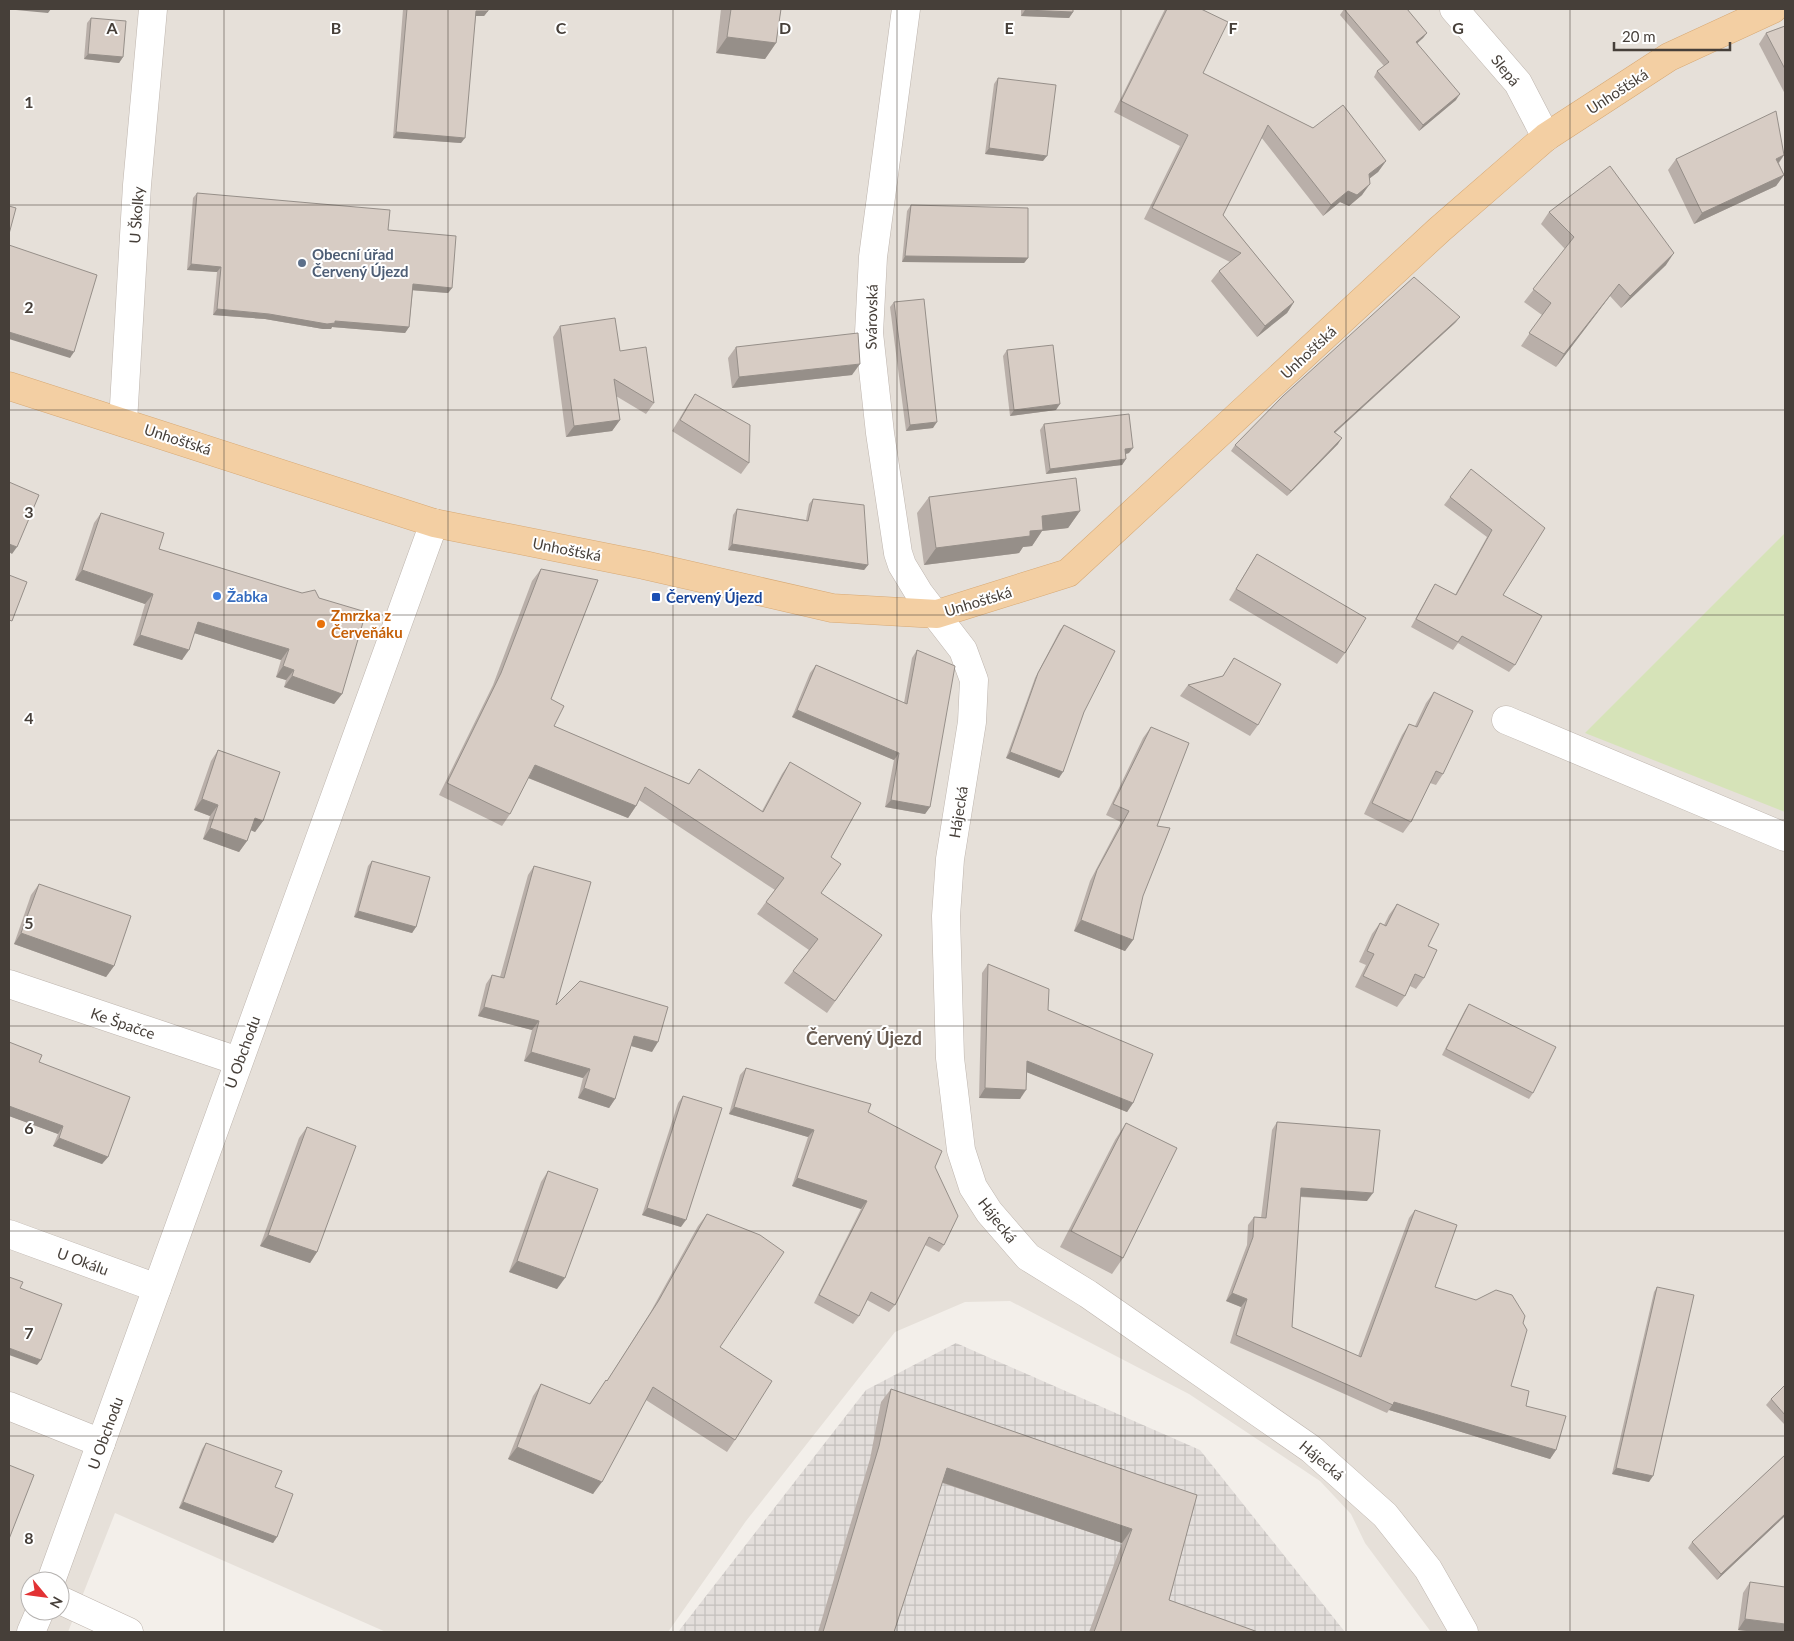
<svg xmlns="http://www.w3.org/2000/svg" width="1794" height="1641" font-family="Lato,sans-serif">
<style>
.residential{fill:#e6e0d9;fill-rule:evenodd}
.industrial{fill:url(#industrial-grid)}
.grass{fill:#d6e3b8}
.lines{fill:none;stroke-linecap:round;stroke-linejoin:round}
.minor-casing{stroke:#beb5ae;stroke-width:29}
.major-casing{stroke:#d7a975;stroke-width:29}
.minor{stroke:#fff;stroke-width:28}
.major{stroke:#f3cfa3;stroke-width:28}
.wall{fill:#b9afa9}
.shaded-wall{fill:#968f89}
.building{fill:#d7ccc4;stroke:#968f89}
.grid{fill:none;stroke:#463f39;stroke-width:1;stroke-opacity:0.55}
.service-dot{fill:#5c6f8a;stroke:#fff;stroke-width:2}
.shop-dot{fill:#3f7fe0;stroke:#fff;stroke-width:2}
.transit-dot{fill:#1a4fb4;stroke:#fff;stroke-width:2}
.food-dot{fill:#e8710a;stroke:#fff;stroke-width:2}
.labels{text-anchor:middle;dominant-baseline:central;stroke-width:4;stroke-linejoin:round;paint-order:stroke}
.street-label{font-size:15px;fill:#463f39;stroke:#fff}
.service-label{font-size:15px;font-weight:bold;fill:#4e5e75;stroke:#fff;text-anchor:start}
.shop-label{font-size:15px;font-weight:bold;fill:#366cbe;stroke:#fff;text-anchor:start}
.transit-label{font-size:15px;font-weight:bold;fill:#164399;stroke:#fff;text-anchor:start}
.food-label{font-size:15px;font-weight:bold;fill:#c56008;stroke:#fff;text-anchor:start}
.quarter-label{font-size:18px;font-weight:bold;fill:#685b51;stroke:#fff}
.grid-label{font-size:16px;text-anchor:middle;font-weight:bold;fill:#463f39;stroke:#fff;stroke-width:4;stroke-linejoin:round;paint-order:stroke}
</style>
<defs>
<pattern id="industrial-grid" width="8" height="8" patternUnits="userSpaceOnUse" patternTransform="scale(1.25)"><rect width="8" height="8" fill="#e3dedb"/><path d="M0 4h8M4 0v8" fill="none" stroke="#c4c0bd"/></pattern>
</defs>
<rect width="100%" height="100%" fill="#f3efea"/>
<path class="residential" d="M9,9h1776v1623h-354l-66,-89 -14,-29 -31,-33 -131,-87 -179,-93 -45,1 -70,30 -149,189 -78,111h-282l-271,-119 -47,119h-59zM30,1581h30v30h-30z"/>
<polygon class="industrial" points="956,1343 1200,1450 1345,1632 678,1632 866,1390"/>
<polygon class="grass" points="1785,533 1785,812 1585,733"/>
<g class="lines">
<g class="minor-casing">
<g id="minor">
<polyline points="906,9 873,257 869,333 880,433 898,553 902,565 919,593 963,650 974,680 972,722 950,859 946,916 950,1058 961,1150 973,1187 989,1212 1028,1257 1088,1294 1311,1449 1385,1515 1428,1569 1464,1632"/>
<polyline points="1454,9 1518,83 1546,137"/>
<polyline points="123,422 137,185 153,9"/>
<polyline points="1506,720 1785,837"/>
<polyline points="9,984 238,1061"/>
<polyline points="9,1234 157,1288"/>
<polyline points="9,1406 101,1443"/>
<polyline points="51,1581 434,523"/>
<polyline points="60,1600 129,1632"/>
<polyline points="31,1632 40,1611"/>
</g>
</g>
<g class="major-casing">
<polyline id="major" points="9,386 434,523 644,565 832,608 937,614 1068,573 1439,230 1546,137 1669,57 1773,9"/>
</g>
<use href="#minor" class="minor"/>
<use href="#major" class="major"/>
</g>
<g class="wall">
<polygon points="403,9 488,9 488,11 484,16 476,16 461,143 393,138"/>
<polygon points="721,9 781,9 776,43 765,59 716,53"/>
<polygon points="1021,9 1073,9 1073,12 1069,18 1021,16"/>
<polygon points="1165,9 1201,9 1203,73 1313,128 1386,161 1378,172 1369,179 1362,195 1349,206 1340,202 1323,216 1261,137 1223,215 1294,302 1287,313 1257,337 1211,281 1219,271 1230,262 1144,219 1180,146 1114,112"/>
<polygon points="1344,9 1427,33 1423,38 1417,43 1456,100 1419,131 1374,77 1377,71 1384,66 1340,15"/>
<polygon points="91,18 123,57 119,63 84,59 87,23"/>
<polygon points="1785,26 1785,94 1759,44 1766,33"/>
<polygon points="998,78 1043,161 985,154 994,84"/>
<polygon points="1784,155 1779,163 1784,175 1776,186 1694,224 1668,170 1676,159"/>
<polygon points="197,193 388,230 452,288 448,293 413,290 409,327 405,333 332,327 331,329 323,329 265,319 213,315 217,272 187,270 193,198"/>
<polygon points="911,205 1028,258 1024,263 902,262 907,211"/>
<polygon points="1549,212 1666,265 1621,308 1610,296 1556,367 1521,346 1542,315 1524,302 1565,249 1541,224"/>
<polygon points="894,302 933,428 906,431 890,307"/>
<polygon points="1456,322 1335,433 1338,444 1287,496 1231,451 1235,445"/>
<polygon points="560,326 620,351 654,403 646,414 616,396 620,420 612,431 566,437 553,337"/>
<polygon points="736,347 852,375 732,388 728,358"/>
<polygon points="1007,350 1056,410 1010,416 1003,356"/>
<polygon points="695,394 749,463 741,474 672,431 687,406"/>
<polygon points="1044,424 1129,453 1126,454 1126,459 1122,465 1046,474 1040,430"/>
<polygon points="929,497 1080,511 1068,528 1042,531 1032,546 1023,547 1019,553 924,565 917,513"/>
<polygon points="1450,497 1545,528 1503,595 1515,665 1509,672 1458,643 1453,650 1411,627 1430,592 1435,584 1455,595 1487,537 1444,505"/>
<polygon points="813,499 868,565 864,570 728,550 733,515 737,509 806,520 809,504"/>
<polygon points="101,513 159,549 302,593 342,694 334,704 284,687 286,680 276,677 281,660 194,633 182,660 133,645 145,604 75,580 94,523"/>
<polygon points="1257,554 1345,653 1337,664 1229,600 1250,565"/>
<polygon points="541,569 551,699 554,726 689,784 699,769 762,811 782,774 790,762 831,857 821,893 882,935 827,1013 784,983 809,950 757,914 775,890 639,800 636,806 628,818 528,778 510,814 502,826 439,795 493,685 532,581"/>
<polygon points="1064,625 1084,712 1059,778 1006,758 1035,678 1060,630"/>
<polygon points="917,650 930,807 925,814 885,807 894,760 792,717 810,673 816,665 904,703 912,658"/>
<polygon points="1234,658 1258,725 1250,736 1180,696 1188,685 1222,677"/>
<polygon points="1434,692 1443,774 1436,785 1430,783 1411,822 1403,833 1364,814 1402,735 1409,724 1415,726 1426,703"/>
<polygon points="1151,727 1157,826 1133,940 1125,951 1074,931 1090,881 1121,822 1106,815 1143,738"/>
<polygon points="218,750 263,821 255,832 251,830 247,841 239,852 203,839 210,816 194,810 211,761"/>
<polygon points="372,861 416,927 412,933 354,917 368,866"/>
<polygon points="534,866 556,1005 652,1052 631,1046 615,1099 609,1108 578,1098 583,1078 524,1061 532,1030 478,1016 486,984 492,975 500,977 528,875"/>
<polygon points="39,884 114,966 106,977 14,944 31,895"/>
<polygon points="1397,904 1428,946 1424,978 1416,989 1410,986 1405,996 1397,1007 1355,987 1366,965 1359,962 1372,934 1380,923 1384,925 1389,915"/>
<polygon points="988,964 1048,1010 1133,1103 1127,1112 1027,1072 1020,1099 979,1098 982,973"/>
<polygon points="1469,1004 1533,1093 1529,1099 1442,1055 1465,1010"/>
<polygon points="9,1042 39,1062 108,1157 102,1164 53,1146 58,1134 9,1116"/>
<polygon points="746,1068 868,1112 935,1167 944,1245 939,1252 925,1245 895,1305 889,1312 867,1300 859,1316 853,1324 814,1303 861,1209 792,1186 808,1137 729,1114 740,1075"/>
<polygon points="683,1096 681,1227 642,1215 678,1103"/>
<polygon points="1277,1122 1367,1201 1300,1197 1292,1327 1358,1356 1409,1218 1415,1210 1435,1287 1523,1323 1511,1386 1526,1406 1556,1450 1550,1459 1389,1410 1387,1413 1230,1343 1241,1307 1226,1301 1247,1245 1248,1225 1254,1217 1261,1218 1272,1130"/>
<polygon points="1126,1123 1123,1258 1112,1274 1060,1247 1115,1140"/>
<polygon points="307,1127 317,1252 310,1263 260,1246 299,1138"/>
<polygon points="548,1171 557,1289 509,1272 541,1182"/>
<polygon points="707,1214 720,1347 735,1440 727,1452 646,1400 593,1494 508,1459 533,1396 541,1384 589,1404 607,1381 650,1313 698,1226"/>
<polygon points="1657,1287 1649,1482 1612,1474 1654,1292"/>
<polygon points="1785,1385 1785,1425 1766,1405 1771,1399"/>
<polygon points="891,1389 1197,1495 1169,1600 1258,1632 1089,1632 1122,1543 942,1483 894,1632 818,1632 870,1459 881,1402"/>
<polygon points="206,1443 275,1487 277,1537 273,1543 179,1508 202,1449"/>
<polygon points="1785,1455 1785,1516 1717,1580 1688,1548 1692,1542"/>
<polygon points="1750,1582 1785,1632 1755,1632 1738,1630 1743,1593"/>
</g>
<g class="shaded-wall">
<polygon points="18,9 51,9 48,13 16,10"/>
<polygon points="1025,10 1073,12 1069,18 1021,16"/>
<polygon points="476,11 488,11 484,16 472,16"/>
<polygon points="1427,33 1423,38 1412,48 1416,42"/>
<polygon points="727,37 776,43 765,59 716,53"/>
<polygon points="88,54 123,57 119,63 84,59"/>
<polygon points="1460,94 1456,100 1419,131 1423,125"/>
<polygon points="396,132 465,138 461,143 393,138"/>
<polygon points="989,148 1047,156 1043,161 985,154"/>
<polygon points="1784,155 1776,166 1776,159"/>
<polygon points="1386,161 1378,172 1361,185 1369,174"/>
<polygon points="1784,175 1776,186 1694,224 1702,213"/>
<polygon points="1370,184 1362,195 1349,206 1340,202 1323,216 1331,205 1348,191"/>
<polygon points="1674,253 1666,265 1621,308 1630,296"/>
<polygon points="905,256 1028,258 1024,263 902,262"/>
<polygon points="191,264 221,267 217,272 187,270"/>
<polygon points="413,284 452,288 448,293 409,290"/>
<polygon points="1619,284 1610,296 1556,367 1564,354"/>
<polygon points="1294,302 1287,313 1257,337 1265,326"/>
<polygon points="217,309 335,321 409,327 405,333 332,327 331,329 323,329 265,319 213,315"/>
<polygon points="1460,317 1456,322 1330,437 1334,432"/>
<polygon points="9,332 74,352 70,358 9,339"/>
<polygon points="860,364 852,375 732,388 739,377"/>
<polygon points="1060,404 1056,410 1010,416 1014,410"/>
<polygon points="620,420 612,431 566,437 574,426"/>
<polygon points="937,422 933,428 906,431 910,425"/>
<polygon points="1342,438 1338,444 1287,496 1291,491"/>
<polygon points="1133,448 1129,453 1121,455 1125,449"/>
<polygon points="1126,459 1122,465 1046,474 1050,469"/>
<polygon points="1080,511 1068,528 1042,531 1032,546 1023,547 1019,553 924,565 936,548 1042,516"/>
<polygon points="9,544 17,547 12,554 9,552"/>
<polygon points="732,544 868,565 864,570 728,550"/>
<polygon points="82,570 153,594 145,604 75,580"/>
<polygon points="198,622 289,649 281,660 191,632"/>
<polygon points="140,635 189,650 182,660 133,645"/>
<polygon points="283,666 294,670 286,680 276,677"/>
<polygon points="292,676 342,694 334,704 284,687"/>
<polygon points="797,710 899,753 894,760 792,717"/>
<polygon points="1010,752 1063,772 1059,778 1006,758"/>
<polygon points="535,765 636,806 628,818 526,777"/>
<polygon points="202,799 218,805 210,816 194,810"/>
<polygon points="891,800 930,807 925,814 885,807"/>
<polygon points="255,818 263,821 255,832 248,829"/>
<polygon points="210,828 247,841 239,852 203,839"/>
<polygon points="358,911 416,927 412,933 354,917"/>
<polygon points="1081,920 1133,940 1125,951 1074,931"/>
<polygon points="21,933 114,966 106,977 14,944"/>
<polygon points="484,1007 539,1021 532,1030 478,1016"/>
<polygon points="634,1036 658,1042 652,1052 628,1045"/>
<polygon points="531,1052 590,1069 583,1078 524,1061"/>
<polygon points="1027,1061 1133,1103 1127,1112 1021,1070"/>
<polygon points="584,1088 615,1099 609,1108 578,1098"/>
<polygon points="985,1088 1026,1090 1020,1099 979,1098"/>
<polygon points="9,1106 63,1126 58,1134 9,1116"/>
<polygon points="734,1107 814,1130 808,1137 729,1114"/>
<polygon points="59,1138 108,1157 102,1164 53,1146"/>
<polygon points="797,1178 867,1201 861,1209 792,1186"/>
<polygon points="1301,1188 1373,1193 1367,1201 1295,1196"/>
<polygon points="647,1208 686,1220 681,1227 642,1215"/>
<polygon points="268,1235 317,1252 310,1263 260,1246"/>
<polygon points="517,1261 565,1278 557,1289 509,1272"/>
<polygon points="1232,1293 1247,1299 1241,1307 1226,1301"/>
<polygon points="9,1348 41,1360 37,1365 9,1355"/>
<polygon points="1394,1402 1556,1450 1550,1459 1389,1410"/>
<polygon points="517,1447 602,1482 593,1494 508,1459"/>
<polygon points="947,1468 1132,1529 1122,1543 938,1481"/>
<polygon points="1616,1468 1653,1476 1649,1482 1612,1474"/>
<polygon points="183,1502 277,1537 273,1543 179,1508"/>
<polygon points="1785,1514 1785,1516 1717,1580 1721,1574"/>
<polygon points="1745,1619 1785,1624 1785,1632 1755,1632 1738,1630"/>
</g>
<g class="building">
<polygon points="407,9 488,9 488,11 476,11 465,138 396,132"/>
<polygon points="731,9 781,9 776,43 727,37"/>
<polygon points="1025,9 1073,9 1073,12 1025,10"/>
<polygon points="1167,9 1201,9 1228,22 1203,73 1313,128 1343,105 1386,161 1369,174 1370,184 1357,195 1348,191 1331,205 1268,125 1223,215 1294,302 1265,326 1219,271 1241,253 1152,208 1188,135 1121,101"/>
<polygon points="1344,9 1407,9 1427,33 1416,42 1460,94 1423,125 1377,71 1389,62"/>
<polygon points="91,18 126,21 123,57 88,54"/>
<polygon points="1785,26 1785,69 1766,33"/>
<polygon points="998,78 1056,85 1047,156 989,148"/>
<polygon points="1776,111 1784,155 1776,159 1784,175 1702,213 1676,159"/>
<polygon points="1610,166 1674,253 1630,296 1619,284 1564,354 1529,333 1551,303 1533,289 1574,237 1549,212"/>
<polygon points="197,193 390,210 388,230 456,236 452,288 413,284 409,327 335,321 335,323 327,324 269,314 217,309 221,267 191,264"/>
<polygon points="911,205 1028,208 1028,258 905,256"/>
<polygon points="9,206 16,208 9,234"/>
<polygon points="9,245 97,275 74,352 9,332"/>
<polygon points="1414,277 1460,317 1334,432 1342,438 1291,491 1235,445 1283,396"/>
<polygon points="924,299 937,422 910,425 894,302"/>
<polygon points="615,318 620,351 646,347 654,403 614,379 620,420 574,426 560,326"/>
<polygon points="858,333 860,364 739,377 736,347"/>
<polygon points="1053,345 1060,404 1014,410 1007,350"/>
<polygon points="695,394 750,425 749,463 680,420"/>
<polygon points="1129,414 1133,448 1125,449 1126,459 1050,469 1044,424"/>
<polygon points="1471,469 1545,528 1503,595 1542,616 1515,665 1462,636 1458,642 1416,619 1435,584 1456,595 1492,530 1450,497"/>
<polygon points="1076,478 1080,511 1042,516 1043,530 1030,531 1030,536 936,548 929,497"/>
<polygon points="9,482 39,495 17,547 9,544"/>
<polygon points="813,499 864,505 868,565 732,544 737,509 808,521"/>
<polygon points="101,513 164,533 159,549 302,593 315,590 319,598 366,612 342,694 292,676 294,670 283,666 289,649 198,622 189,650 140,635 153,594 82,570"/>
<polygon points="1257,554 1366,618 1345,653 1236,589"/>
<polygon points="541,569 598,580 551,699 564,706 554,726 689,784 699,769 763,812 790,762 861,803 831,857 841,864 821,893 882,935 835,1001 793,971 818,939 766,902 784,878 645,787 636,806 535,765 510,814 447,783 501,673"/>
<polygon points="9,575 27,582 12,621 9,620"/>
<polygon points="1064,625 1115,651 1084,712 1063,772 1010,752 1038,673"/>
<polygon points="917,650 955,666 930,807 891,800 899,753 797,710 816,665 907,704"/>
<polygon points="1234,658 1281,684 1258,725 1188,685 1223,676"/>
<polygon points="1434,692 1473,711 1443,774 1436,771 1411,822 1372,803 1409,724 1417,727"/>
<polygon points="1151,727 1189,743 1157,826 1170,828 1143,896 1133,940 1081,920 1097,870 1129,811 1113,804"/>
<polygon points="218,750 280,772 263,821 255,818 247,841 210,828 218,805 202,799"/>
<polygon points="372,861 430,877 416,927 358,911"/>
<polygon points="534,866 591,882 556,1005 580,981 668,1007 658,1042 634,1036 615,1099 584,1088 590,1069 531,1052 539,1021 484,1007 492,975 504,978"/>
<polygon points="39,884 131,916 114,966 21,933"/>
<polygon points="1397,904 1439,924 1428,946 1437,950 1424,978 1415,974 1405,996 1363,976 1374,954 1367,951 1380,923 1386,926"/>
<polygon points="988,964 1049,989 1048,1010 1153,1054 1133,1103 1027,1061 1026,1090 985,1088"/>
<polygon points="1469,1004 1556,1047 1533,1093 1446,1049"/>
<polygon points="9,1042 42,1055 39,1062 130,1097 108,1157 59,1138 63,1126 9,1106"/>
<polygon points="746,1068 871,1104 868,1112 942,1151 935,1167 958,1216 944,1245 929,1237 895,1305 871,1292 859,1316 819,1295 867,1201 797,1178 814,1130 734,1107"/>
<polygon points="683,1096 722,1108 686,1220 647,1208"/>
<polygon points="1277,1122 1380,1130 1373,1193 1301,1188 1292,1327 1361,1357 1415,1210 1457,1225 1435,1287 1476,1300 1496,1290 1512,1295 1525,1316 1523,1323 1527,1330 1511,1386 1529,1391 1526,1406 1566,1416 1556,1450 1394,1402 1393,1405 1236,1335 1247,1299 1232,1293 1253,1237 1254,1217 1266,1218"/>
<polygon points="1126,1123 1177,1148 1123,1258 1071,1231"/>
<polygon points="307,1127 356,1146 317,1252 268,1235"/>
<polygon points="548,1171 598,1189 565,1278 517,1261"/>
<polygon points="707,1214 760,1235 784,1252 720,1347 772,1381 735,1440 653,1387 602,1482 517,1447 541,1384 590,1404 606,1380 607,1381 659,1300"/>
<polygon points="9,1277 23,1282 20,1288 62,1304 41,1360 9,1348"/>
<polygon points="1657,1287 1694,1295 1653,1476 1616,1468"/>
<polygon points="1785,1385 1785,1415 1771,1399"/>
<polygon points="891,1389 1197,1495 1169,1600 1258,1632 1094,1632 1132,1529 947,1468 894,1632 823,1632 879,1446"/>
<polygon points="206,1443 282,1471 275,1487 293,1494 277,1537 183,1502"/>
<polygon points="1785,1455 1785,1514 1721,1574 1692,1542"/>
<polygon points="9,1465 34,1475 9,1539"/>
<polygon points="1750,1582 1785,1587 1785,1624 1745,1619"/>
</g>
<path class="grid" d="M224,9v1623M448,9v1623M673,9v1623M897,9v1623M1121,9v1623M1346,9v1623M1570,9v1623M9,205h1776M9,410h1776M9,615h1776M9,820h1776M9,1026h1776M9,1231h1776M9,1436h1776"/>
<circle class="service-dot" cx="302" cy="263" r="5"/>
<circle class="shop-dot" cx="217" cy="596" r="5"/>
<rect class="transit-dot" x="651" y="592" width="10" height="10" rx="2.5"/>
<circle class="food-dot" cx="321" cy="624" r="5"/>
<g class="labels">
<g class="street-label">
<text transform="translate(1506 70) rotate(51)">Slepá</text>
<text transform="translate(1617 91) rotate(-33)">Unhošťská</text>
<text transform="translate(136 215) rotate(-86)">U Školky</text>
<text transform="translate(871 317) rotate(-89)">Svárovská</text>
<text transform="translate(1308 352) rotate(-43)">Unhošťská</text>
<text transform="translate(178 439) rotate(18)">Unhošťská</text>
<text transform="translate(567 549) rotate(11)">Unhošťská</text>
<text transform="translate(978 601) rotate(-17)">Unhošťská</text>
<text transform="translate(958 812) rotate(-81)">Hájecká</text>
<text transform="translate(123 1023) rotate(19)">Ke Špačce</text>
<text transform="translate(242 1052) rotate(-70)">U Obchodu</text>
<text transform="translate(998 1220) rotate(52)">Hájecká</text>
<text transform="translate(83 1261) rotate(20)">U Okálu</text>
<text transform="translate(105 1433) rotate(-70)">U Obchodu</text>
<text transform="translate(1322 1460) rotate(40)">Hájecká</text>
</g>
<g class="service-label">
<text x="312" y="254">Obecní úřad<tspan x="312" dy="17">Červený Újezd</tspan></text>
</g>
<g class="shop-label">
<text x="227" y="596">Žabka</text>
</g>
<g class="transit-label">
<text x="666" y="597">Červený Újezd</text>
</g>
<g class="food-label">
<text x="331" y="615">Zmrzka z<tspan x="331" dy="17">Červeňáku</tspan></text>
</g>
<g class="quarter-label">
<text x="864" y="1038">Červený Újezd</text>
</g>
</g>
<g class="grid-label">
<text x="112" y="34">A</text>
<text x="336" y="34">B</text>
<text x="561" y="34">C</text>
<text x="785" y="34">D</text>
<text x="1009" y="34">E</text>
<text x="1233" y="34">F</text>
<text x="1458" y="34">G</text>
<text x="29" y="108">1</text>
<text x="29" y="313">2</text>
<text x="29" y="518">3</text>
<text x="29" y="724">4</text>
<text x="29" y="929">5</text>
<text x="29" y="1134">6</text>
<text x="29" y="1339">7</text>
<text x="29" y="1544">8</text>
</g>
<rect width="1794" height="1641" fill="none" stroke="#463f39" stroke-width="20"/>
<g transform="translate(45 1596) rotate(119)"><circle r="24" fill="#ffffff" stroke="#b5b2b0"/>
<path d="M0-4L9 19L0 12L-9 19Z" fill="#e23234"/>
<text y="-8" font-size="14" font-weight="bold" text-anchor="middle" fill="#463f39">N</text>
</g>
<path d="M1614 42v8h116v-8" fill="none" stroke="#463f39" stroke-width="2.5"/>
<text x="1622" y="42" font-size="15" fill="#463f39" stroke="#ffffff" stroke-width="4" paint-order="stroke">20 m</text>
</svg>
